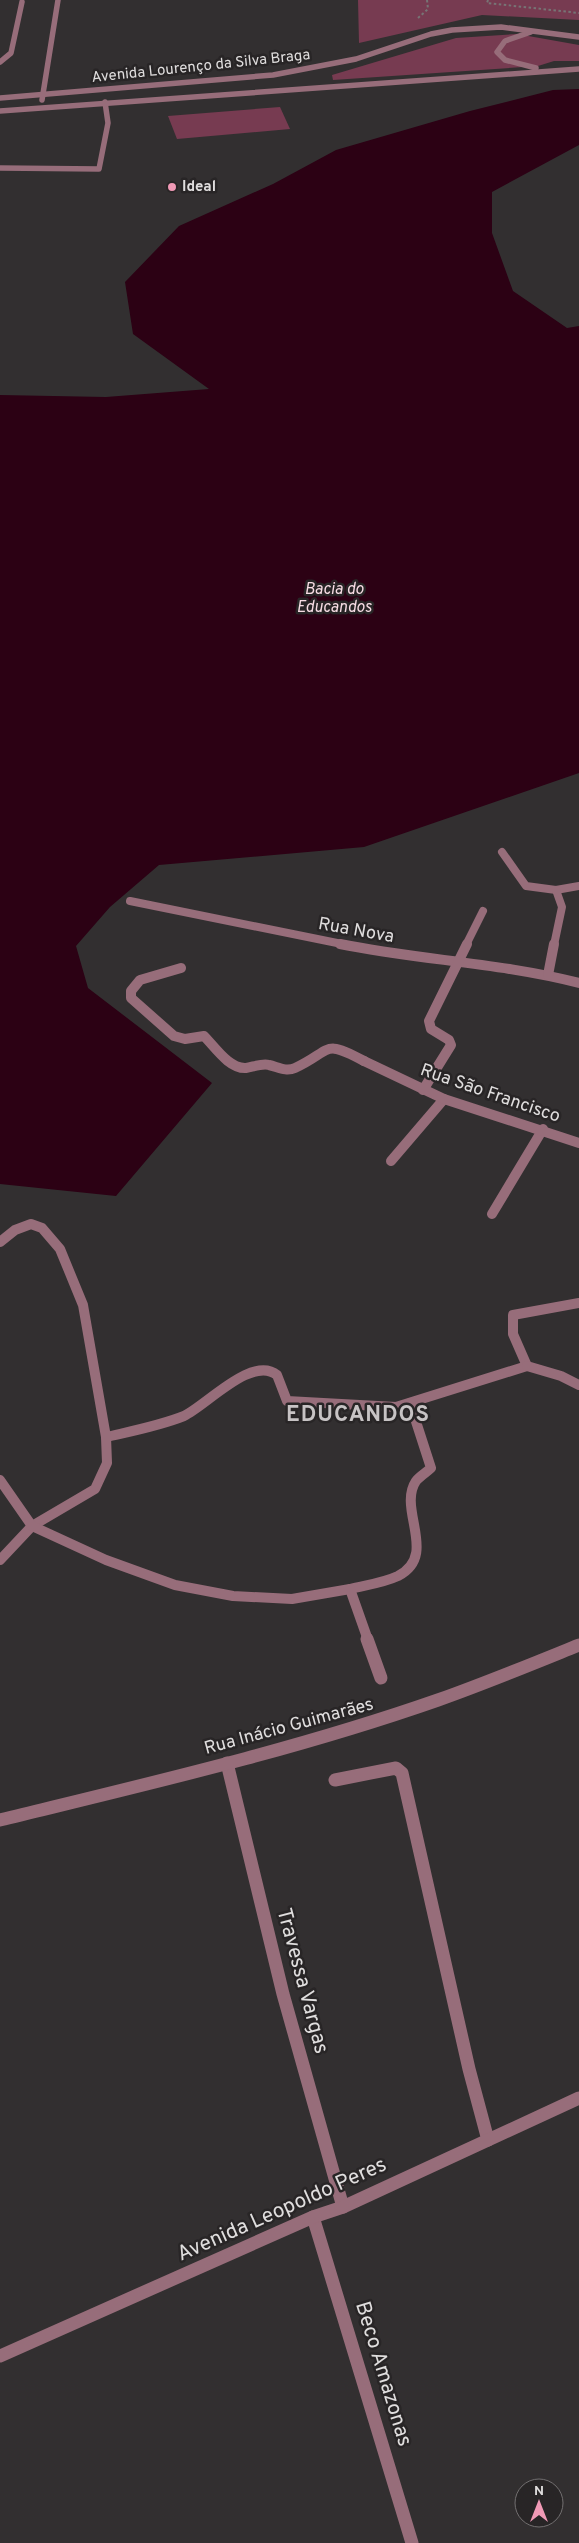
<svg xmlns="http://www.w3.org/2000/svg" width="579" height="2543" font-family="Overpass,sans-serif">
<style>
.green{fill:#773b51}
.water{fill:#2c0114}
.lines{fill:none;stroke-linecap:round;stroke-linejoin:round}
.path{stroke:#777475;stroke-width:2;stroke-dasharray:2.5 2.5;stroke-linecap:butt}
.service-far2{stroke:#976d7a;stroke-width:5.5}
.service-far1{stroke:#976d7a;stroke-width:10}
.service{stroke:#976d7a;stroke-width:13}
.pedestrian-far1{stroke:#976d7a;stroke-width:10}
.pedestrian{stroke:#976d7a;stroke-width:13}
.minor-far3{stroke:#976d7a;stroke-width:5.5}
.minor-far2{stroke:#976d7a;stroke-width:8}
.minor-far1{stroke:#976d7a;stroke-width:10}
.minor{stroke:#976d7a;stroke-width:13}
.tertiary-far1{stroke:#976d7a;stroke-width:5.5}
.tertiary{stroke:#976d7a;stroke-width:13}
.poi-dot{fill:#f09ab6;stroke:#282526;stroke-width:2}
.labels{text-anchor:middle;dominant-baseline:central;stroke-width:5;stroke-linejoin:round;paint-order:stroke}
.far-street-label{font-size:15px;fill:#e0dede;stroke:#282526}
.far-poi-label{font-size:15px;font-weight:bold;fill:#e0dede;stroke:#282526;text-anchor:start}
.far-water-label{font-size:16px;font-style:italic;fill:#f7dce4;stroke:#282526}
.street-label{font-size:18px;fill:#e0dede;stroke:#282526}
.near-street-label{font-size:21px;fill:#e0dede;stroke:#282526}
.district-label{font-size:22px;font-weight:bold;letter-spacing:1px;fill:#c7c3c4;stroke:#282526}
</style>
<rect width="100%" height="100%" fill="#322f30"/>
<g class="green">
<polygon points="358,0 579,0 579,20 482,15 359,43"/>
<polygon points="517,34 579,45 579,61 554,61 538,66 333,80 332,75 456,38"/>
<polygon points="280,107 290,129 177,139 168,116"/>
</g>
<polygon class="water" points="579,89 579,145 492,192 492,233 513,291 567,328 579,326 579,773 364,847 159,865 110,907 76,946 88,988 212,1083 116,1196 0,1184 0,395 106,397 209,389 133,334 125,282 179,226 273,184 336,150 470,111 553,90"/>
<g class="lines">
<g class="path">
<polyline points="488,0 487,3 579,13"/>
<polyline points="418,18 428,9 427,0"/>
</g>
<polyline class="service-far2" points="0,168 99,169 108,123 105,102"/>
<g class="service-far1">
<path d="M181,968l-41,12 -9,11v7l43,38 11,3 19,-3c11,11 25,33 42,32 7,-1 16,-5 23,-3 9,2 17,7 26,3 37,-17 27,-30 69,-7"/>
<polyline points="391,1161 444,1099"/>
<polyline points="492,1214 543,1129"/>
<path d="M106,1437c26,-6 53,-11 78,-21 23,-11 68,-61 93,-41l10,26 109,6 131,-41 -14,-32v-19l66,-12"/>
<path d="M350,1589c16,-4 33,-6 48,-13 41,-21 -1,-67 18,-95 4,-5 11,-9 15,-13l-21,-65"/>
</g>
<polyline class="service" points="335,1780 396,1768 402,1773 469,2069 488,2140"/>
<polyline class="pedestrian-far1" points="527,1366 561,1376 579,1385"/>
<polyline class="pedestrian" points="313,2217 412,2543"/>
<polyline class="minor-far3" points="0,62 11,53 22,2"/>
<g class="minor-far2">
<polyline points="502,852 526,886 556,890 579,886"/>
<polyline points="130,901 347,945"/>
<polyline points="466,945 483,911"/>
<polyline points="554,945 562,907 556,890"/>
</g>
<g class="minor-far1">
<path d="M340,944c79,16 161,19 239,39"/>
<polyline points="548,975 554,944"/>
<polyline points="364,1061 444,1099 579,1143"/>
<polyline points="423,1090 451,1045 449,1040 431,1029 429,1021 467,944"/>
<polyline points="0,1242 15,1230 31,1224 42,1228 60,1249 83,1305 106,1437 107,1463 95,1489 32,1526 0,1560"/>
<polyline points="0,1480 32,1526 106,1560 175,1585 233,1596 292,1599 350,1589 368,1640"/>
</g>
<g class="minor">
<polyline points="367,1639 381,1678"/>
<polyline points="227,1763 283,1994 343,2207"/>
<path d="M0,1820c147,-36 295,-70 438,-120 48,-17 94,-36 141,-55"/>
</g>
<g class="tertiary-far1">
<polyline points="531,32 505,41 497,52 505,60 536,68"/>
<polyline points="0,98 273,75 356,59 431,34 452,30 501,27 579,37"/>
<polyline points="42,100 58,0"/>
<polyline points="0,111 579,69"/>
</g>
<polyline class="tertiary" points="0,2356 313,2217 343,2207 579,2098"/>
</g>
<circle class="poi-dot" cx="172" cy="187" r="5"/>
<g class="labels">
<g class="far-street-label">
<text transform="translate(201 67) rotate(-6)">Avenida Lourenço da Silva Braga</text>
</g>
<g class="far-poi-label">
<text x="182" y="187">Ideal</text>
</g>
<g class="far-water-label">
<text x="334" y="590">Bacia do<tspan x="334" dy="18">Educandos</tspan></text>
</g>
<g class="street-label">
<text transform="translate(356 931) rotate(10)">Rua Nova</text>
<text transform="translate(490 1094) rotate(19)">Rua São Francisco</text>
<text transform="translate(289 1727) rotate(-15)">Rua Inácio Guimarães</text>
</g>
<g class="near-street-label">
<text transform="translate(302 1981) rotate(75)">Travessa Vargas</text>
<text transform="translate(282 2210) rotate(-24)">Avenida Leopoldo Peres</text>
<text transform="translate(383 2374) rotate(73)">Beco Amazonas</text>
</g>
<g class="district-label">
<text x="358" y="1415">EDUCANDOS</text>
</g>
</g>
<g transform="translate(539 2503)"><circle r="24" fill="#282526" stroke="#726f70"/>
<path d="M0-4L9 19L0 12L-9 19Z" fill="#f09ab6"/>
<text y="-8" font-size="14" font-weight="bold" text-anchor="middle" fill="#e0dede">N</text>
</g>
</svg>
